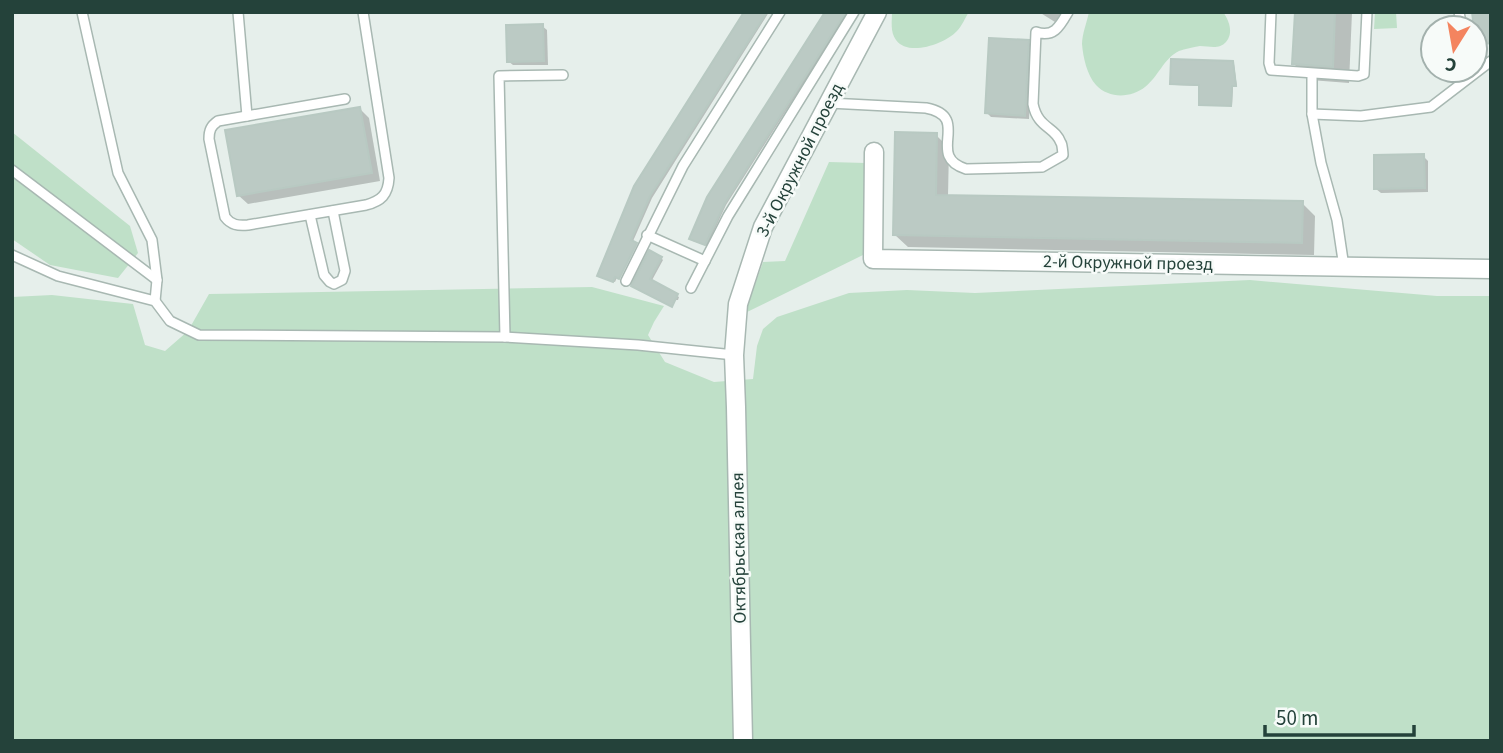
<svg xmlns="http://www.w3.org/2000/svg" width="1503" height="753" font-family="'Source Sans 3',sans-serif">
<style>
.green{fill:#bfe0c8}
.shadow{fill:#0003}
.building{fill:#bbcac4;stroke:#b8c9c2;stroke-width:2}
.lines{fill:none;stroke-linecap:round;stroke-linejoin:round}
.lane-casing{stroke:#a8b8b2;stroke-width:12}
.street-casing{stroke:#a8b8b2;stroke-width:21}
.lane{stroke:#fff;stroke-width:9}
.street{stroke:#fff;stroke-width:18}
.labels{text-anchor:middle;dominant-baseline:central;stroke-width:5;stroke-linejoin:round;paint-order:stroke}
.street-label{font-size:18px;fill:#24423a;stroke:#f7fbf9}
</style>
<rect width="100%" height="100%" fill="#e6efeb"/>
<g class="green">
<path d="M892,12h77c-4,6 -7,14 -12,19 -12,13 -49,26 -61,9 -6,-8 -4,-19 -4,-28z"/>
<path d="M1089,12h134c6,8 11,21 3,30 -7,8 -17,4 -26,4 -7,1 -15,3 -21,5 -15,7 -21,26 -34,36 -14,11 -36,12 -49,-2 -9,-10 -13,-28 -14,-41 0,-10 5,-22 7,-32z"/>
<polygon points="1375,12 1396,12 1397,28 1374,29"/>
<polygon points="12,132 130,226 138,253 118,278 50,265 12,239"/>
<polygon points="829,162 866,163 865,254 745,313 763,262 785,261"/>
<polygon points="1250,280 1437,296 1491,296 1491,741 12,741 12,297 52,295 133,304 145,345 165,351 188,331 209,294 592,287 664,306 654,322 648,335 665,362 714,382 753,379 757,346 763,329 777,317 849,293 907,290 975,293"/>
</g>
<g class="shadow">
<polygon points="746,12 769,12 652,198 615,282 600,277"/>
<polygon points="827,12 849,12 726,205 707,246 693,241 691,239"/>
<polygon points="1039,12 1062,12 1055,22"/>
<polygon points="1296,12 1352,12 1349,83 1310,80 1294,64"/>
<polygon points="542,26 547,30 548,65 513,65 508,61"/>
<polygon points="1028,41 1032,46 1029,119 991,117 987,113"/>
<polygon points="1232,62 1234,64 1237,87 1233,87 1232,106 1202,106 1200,104 1201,86 1174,85 1172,84"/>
<polygon points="360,109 369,118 380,181 248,204 238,195"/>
<polygon points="936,135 949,148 948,196 1302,203 1315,216 1314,255 908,247 895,235"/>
<polygon points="1423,156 1428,161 1428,192 1381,193 1376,189"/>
<polygon points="661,258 663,260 651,282 677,296 679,297 678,300 659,300 633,285"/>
</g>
<g class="building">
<polygon points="744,12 767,12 650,196 631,240 637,243 619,279 615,277 613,282 597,276 634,186"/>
<polygon points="825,12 846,12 725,203 705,245 689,239 707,197"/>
<polygon points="1295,12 1335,12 1333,67 1292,64"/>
<polygon points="1472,12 1491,12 1491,43 1476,45"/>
<polygon points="543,24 544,61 507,62 506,25"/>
<polygon points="989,38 1029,40 1025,116 985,113"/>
<polygon points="1171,59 1233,61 1236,86 1232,86 1231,106 1199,105 1199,85 1170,84"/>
<polygon points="360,107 372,173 237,196 225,130"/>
<polygon points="895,132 937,133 936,195 1303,201 1302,243 893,235"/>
<polygon points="1424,154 1425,188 1374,189 1374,155"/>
<polygon points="649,250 662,257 650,279 678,294 672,307 631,286"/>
</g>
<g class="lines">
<g class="lane-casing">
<g id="lane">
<polyline points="82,12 118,173 152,240 157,280 155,301"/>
<polyline points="238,12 247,116"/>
<polyline points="1271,12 1269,63 1271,70 1358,76 1364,74 1367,12"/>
<polyline points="1459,12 1462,28"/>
<polyline points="1312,74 1312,114 1321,163 1337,220 1344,267"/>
<path d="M345,99l-127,22c-7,5 -9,9 -9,18l16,78c6,8 13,9 23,8l118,-20c15,-4 22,-10 23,-27l-26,-166"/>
<path d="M829,103l97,5c47,9 -2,48 40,61l76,-2 21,-12c0,-1 -1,-12 -2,-12 -6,-17 -23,-14 -28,-39l3,-72c18,6 24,-6 32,-20"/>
<polyline points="1312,114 1361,116 1431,107 1491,61"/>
<polyline points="12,170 157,280"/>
<polyline points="310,215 324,275 330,282 334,284 342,280 345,271 333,211"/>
<polyline points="647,235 705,261"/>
<polyline points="12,255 58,276 155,301 170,321 199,335 505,337 638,345 734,355"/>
<polyline points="626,281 683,166 780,12"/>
<polyline points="691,288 728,216 854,12"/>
<polyline points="505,337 499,76 563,75"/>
</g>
</g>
<g class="street-casing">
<g id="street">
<polyline points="874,152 873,259 1491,269"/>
<polyline points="743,741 736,407 734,355 738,304 763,227 877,12"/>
</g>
</g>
<use href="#lane" class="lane"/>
<use href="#street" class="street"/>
</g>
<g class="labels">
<g class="street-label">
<text transform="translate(800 160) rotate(-63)">3-й Окружной проезд</text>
<text transform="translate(1128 263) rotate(1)">2-й Окружной проезд</text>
<text transform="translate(739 548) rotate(-91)">Октябрьская аллея</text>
</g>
</g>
<rect width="1503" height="753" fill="none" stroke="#24423a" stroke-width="28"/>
<g transform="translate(1454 49) rotate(191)"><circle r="33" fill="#f7fbf9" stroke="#a3b1ad" stroke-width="2"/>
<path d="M0-5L12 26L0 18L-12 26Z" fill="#f4845f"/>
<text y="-10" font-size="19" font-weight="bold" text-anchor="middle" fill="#24423a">С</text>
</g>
<path d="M1265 725v10h149v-10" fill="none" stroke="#24423a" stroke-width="3.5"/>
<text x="1276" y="725" font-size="21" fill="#24423a" stroke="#f7fbf9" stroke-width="5" paint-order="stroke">50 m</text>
</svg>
